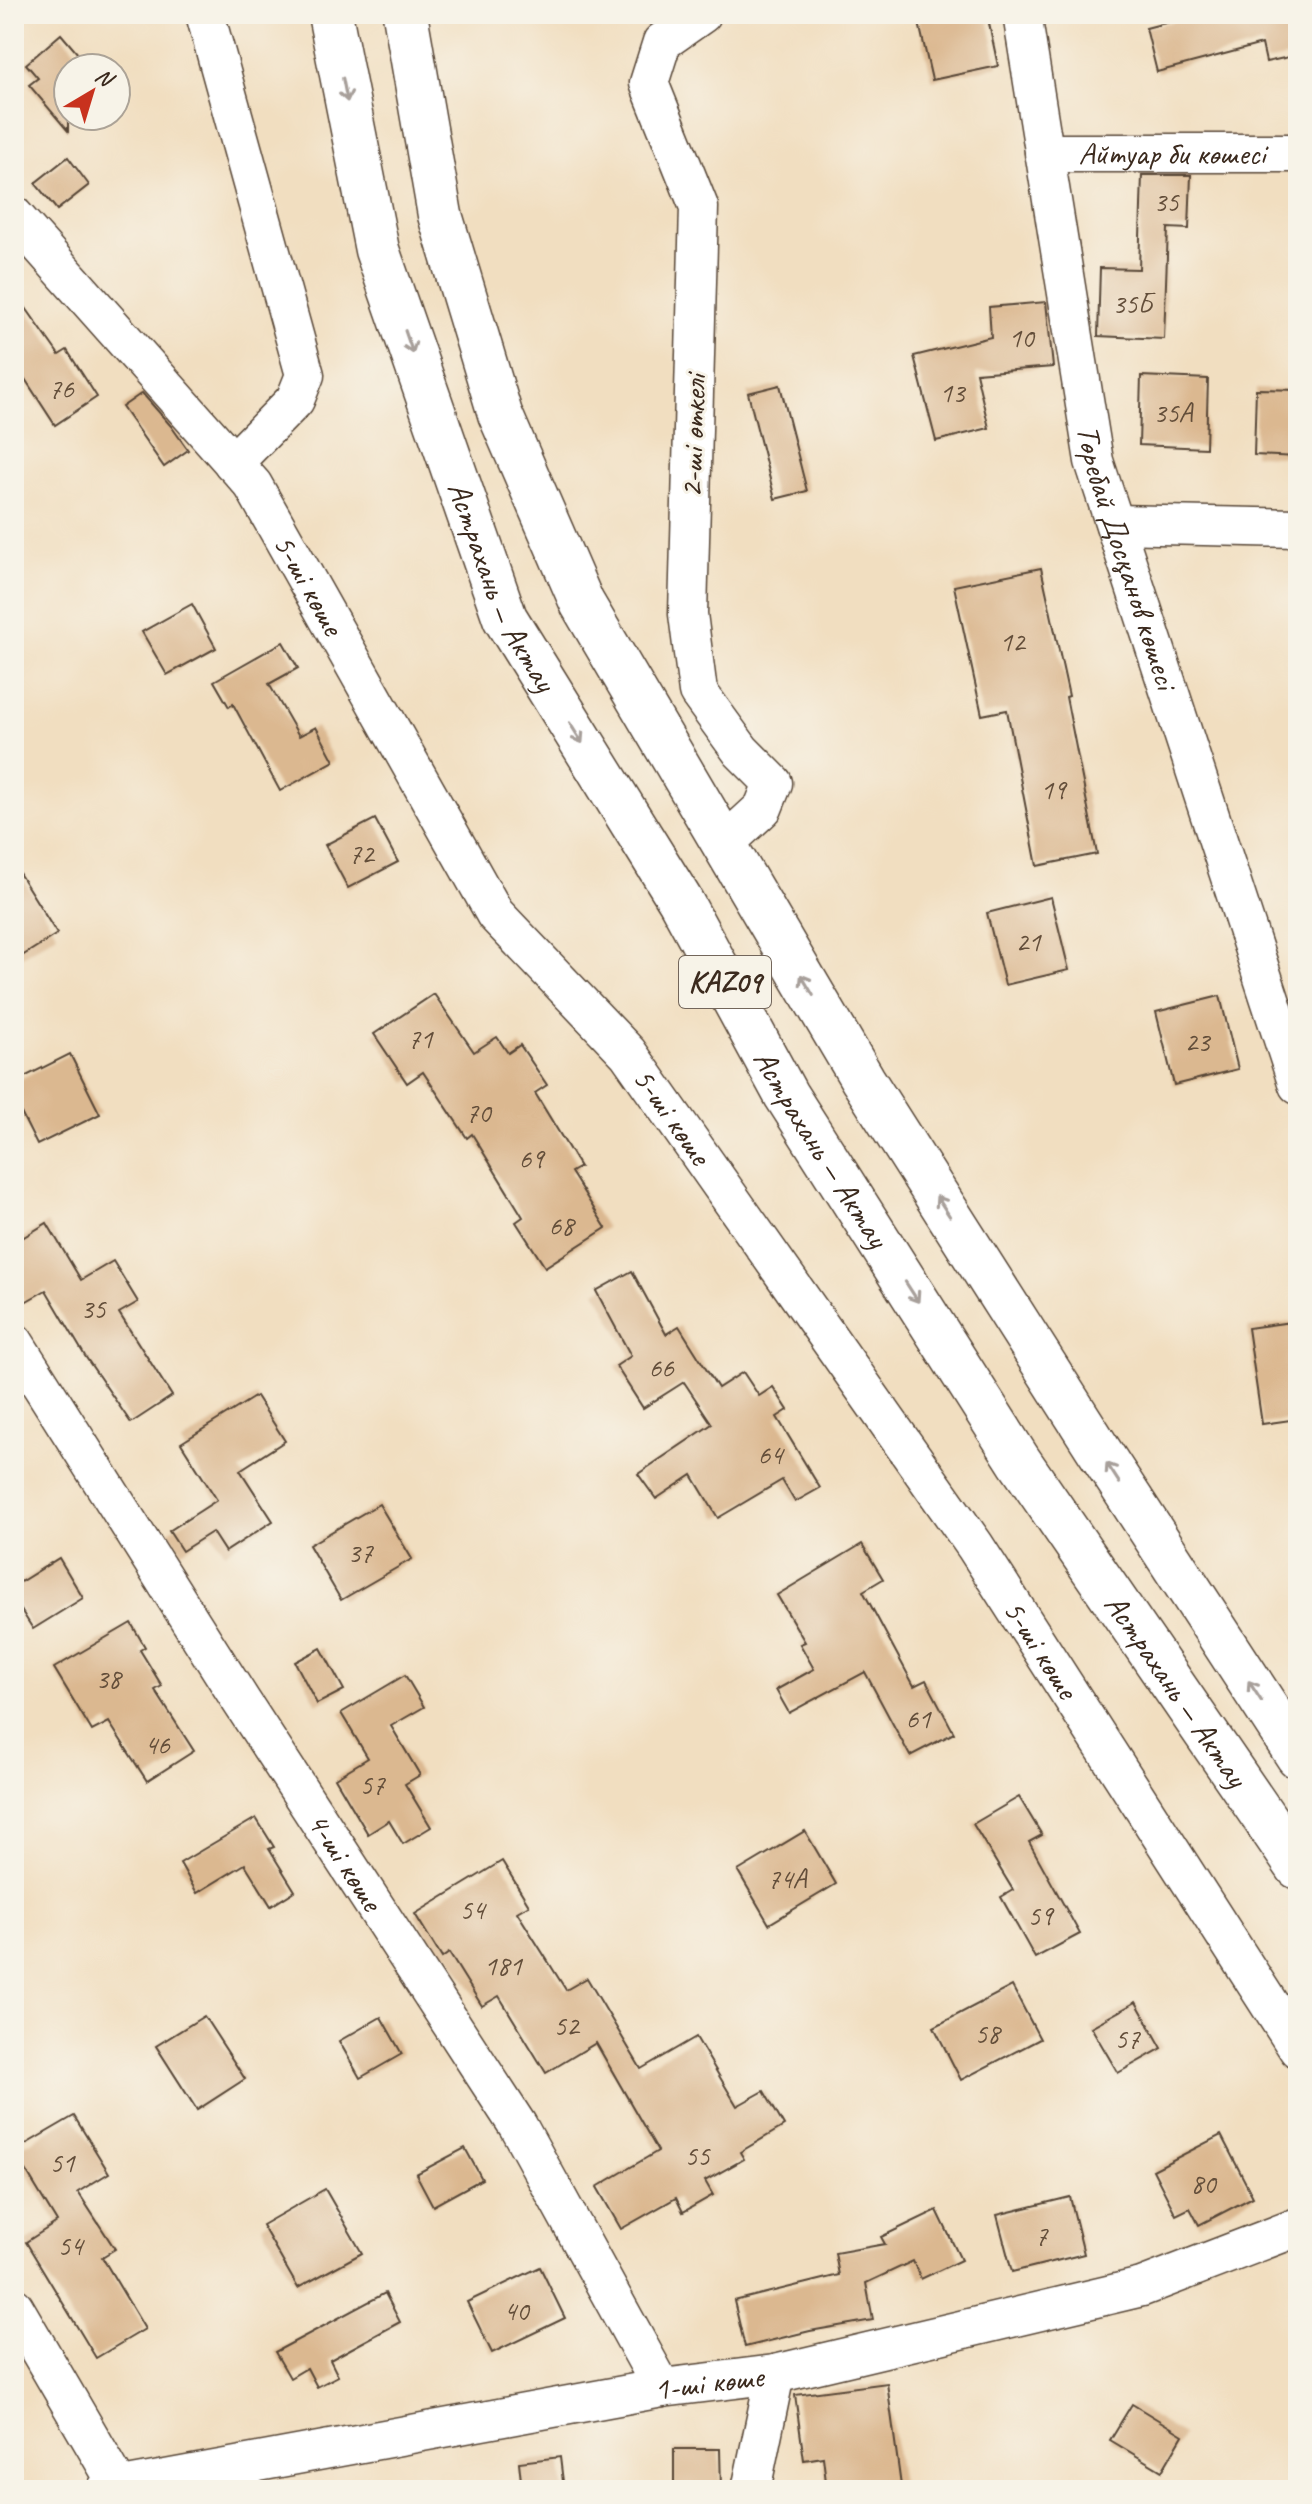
<svg xmlns="http://www.w3.org/2000/svg" width="1312" height="2504" font-family="Caveat,sans-serif">
<style>
.building{fill:#dbb890}
.lines{fill:none;stroke-linecap:round;stroke-linejoin:round}
.minor-casing{stroke:#564536;stroke-width:41}
.highway-casing{stroke:#564536;stroke-width:47}
.minor{stroke:#fff;stroke-width:38}
.highway{stroke:#fff;stroke-width:44}
.oneway{stroke:#a79f9a}
.labels{text-anchor:middle;dominant-baseline:central;stroke-width:6;stroke-linejoin:round;paint-order:stroke}
.number-label{font-size:28px;fill:#634e3a}
.shield{fill:#f7f3e8;stroke:#73665b;stroke-width:2}
.shield-label{font-size:30px;font-weight:bold;fill:#3b2a1e}
.street-label{font-size:32px;fill:#3b2a1e;stroke:#f7f3e8}
</style>
<rect width="100%" height="100%" fill="#f7f3e8"/>
<filter id="ink" filterUnits="userSpaceOnUse"><feTurbulence type="fractalNoise" baseFrequency=".0125" numOctaves="2"/><feDisplacementMap in="SourceGraphic" scale="16" xChannelSelector="R" yChannelSelector="G"/><feConvolveMatrix kernelMatrix="1 2 1 2 8 2 1 2 1" color-interpolation-filters="sRGB"/></filter>
<filter id="wash" filterUnits="userSpaceOnUse"><feTurbulence type="fractalNoise" baseFrequency=".006" numOctaves="4" result="noise"/><feDisplacementMap in="SourceGraphic" scale="32" xChannelSelector="R" yChannelSelector="G"/><feGaussianBlur stdDeviation="1.8" result="paint"/><feColorMatrix in="noise" values="0 0 0 0 0 0 0 0 0 0 0 0 0 0 0 0 0 1.4 0 .05"/><feComposite in="paint" operator="in"/></filter>
<g filter="url(#wash)">
<rect width="100%" height="100%" fill="#f1dec0"/>
<g id="blocks">
<g class="building">
<polygon points="917,14 987,14 998,66 932,80"/>
<polygon points="1200,14 1298,14 1298,55 1266,62 1262,44 1157,72 1146,28"/>
<polygon points="61,34 90,68 68,68 68,131 29,85 38,78 26,64"/>
<polygon points="68,157 89,185 57,210 35,183"/>
<polygon points="1142,175 1191,175 1189,229 1168,228 1164,339 1098,336 1100,268 1139,269"/>
<polygon points="14,291 59,355 67,350 97,397 55,425 14,362"/>
<polygon points="1046,302 1053,367 976,373 989,428 936,441 914,356 991,337 989,307"/>
<polygon points="1141,376 1208,379 1206,448 1139,445"/>
<polygon points="780,385 807,491 775,499 748,393"/>
<polygon points="1256,389 1298,390 1298,457 1254,455"/>
<polygon points="142,393 171,426 188,450 164,467 122,407"/>
<polygon points="1041,568 1069,696 1066,697 1097,854 1037,866 1007,710 982,715 954,586"/>
<polygon points="192,604 216,648 167,675 142,632"/>
<polygon points="283,642 298,668 269,684 299,736 316,727 334,761 280,791 233,704 229,707 214,681"/>
<polygon points="375,819 398,862 348,888 325,845"/>
<polygon points="14,865 57,934 14,961"/>
<polygon points="1051,897 1069,970 1005,985 987,913"/>
<polygon points="434,994 474,1052 497,1037 508,1053 520,1045 547,1085 535,1093 580,1167 571,1172 606,1228 545,1267 516,1222 523,1217 472,1134 467,1138 423,1072 407,1083 374,1034"/>
<polygon points="1220,996 1238,1069 1174,1085 1156,1012"/>
<polygon points="70,1054 100,1114 37,1145 14,1099 14,1082"/>
<polygon points="47,1223 81,1280 113,1261 138,1302 119,1313 172,1396 131,1423 85,1356 46,1290 25,1302 14,1284 14,1243"/>
<polygon points="632,1271 666,1334 679,1326 718,1388 743,1372 759,1396 773,1387 788,1410 777,1417 820,1488 795,1502 782,1480 718,1518 692,1475 656,1499 638,1474 712,1424 684,1382 643,1408 616,1366 631,1356 596,1291"/>
<polygon points="1298,1321 1298,1419 1262,1424 1248,1328"/>
<polygon points="256,1396 285,1441 240,1470 273,1521 225,1552 212,1532 182,1551 169,1531 217,1500 181,1443"/>
<polygon points="379,1504 412,1559 341,1600 309,1545"/>
<polygon points="862,1544 883,1579 863,1591 914,1686 926,1680 954,1733 910,1756 865,1672 789,1713 776,1690 814,1669 800,1644 805,1642 777,1595"/>
<polygon points="59,1558 83,1598 33,1629 14,1599 14,1586"/>
<polygon points="131,1623 145,1647 140,1650 162,1686 155,1690 194,1751 147,1781 109,1722 92,1731 54,1668"/>
<polygon points="321,1648 344,1690 317,1704 295,1662"/>
<polygon points="405,1675 424,1707 391,1726 420,1775 405,1784 431,1827 403,1844 389,1821 368,1834 335,1778 368,1758 341,1713"/>
<polygon points="1019,1797 1042,1835 1029,1842 1080,1934 1035,1958 1001,1897 1013,1890 973,1824"/>
<polygon points="256,1818 274,1847 269,1849 295,1891 271,1906 245,1864 197,1893 180,1863"/>
<polygon points="805,1831 836,1884 769,1924 738,1871"/>
<polygon points="502,1861 529,1905 517,1912 566,1990 587,1978 641,2069 696,2037 737,2106 764,2091 784,2126 740,2152 744,2159 705,2181 713,2195 683,2212 676,2198 621,2229 597,2187 658,2151 596,2043 546,2073 499,1996 482,2006 449,1953 442,1958 415,1914"/>
<polygon points="1012,1986 1040,2039 961,2080 934,2027"/>
<polygon points="1136,2002 1162,2048 1118,2073 1091,2027"/>
<polygon points="204,2016 245,2079 197,2110 156,2046"/>
<polygon points="381,2017 402,2054 360,2078 339,2041"/>
<polygon points="74,2116 109,2173 78,2192 115,2249 102,2257 145,2329 96,2358 26,2242 57,2222 14,2151"/>
<polygon points="1221,2135 1253,2197 1199,2225 1190,2208 1176,2215 1153,2170"/>
<polygon points="465,2148 482,2179 433,2206 416,2174"/>
<polygon points="325,2189 362,2253 298,2288 262,2225"/>
<polygon points="1070,2197 1084,2254 1012,2272 997,2215"/>
<polygon points="937,2210 961,2260 921,2279 913,2261 866,2283 873,2320 810,2331 745,2347 734,2301 839,2275 835,2253 885,2244 881,2237"/>
<polygon points="540,2267 565,2318 492,2353 467,2302"/>
<polygon points="385,2293 400,2322 330,2360 338,2376 317,2387 307,2368 290,2378 275,2352"/>
<polygon points="887,2383 901,2486 873,2490 827,2490 823,2457 804,2460 795,2395"/>
<polygon points="1132,2404 1183,2435 1162,2471 1110,2440"/>
<polygon points="674,2449 720,2449 721,2490 674,2490"/>
<polygon points="560,2457 564,2490 522,2490 519,2462"/>
</g>
</g>
</g>
<g filter="url(#ink)">
<use href="#blocks" fill-opacity="0" stroke="#564536" stroke-width="2"/>
<g class="lines">
<g class="minor-casing">
<g id="minor">
<polyline points="205,14 305,375 295,400 233,463"/>
<polyline points="702,14 662,42 649,83 699,207 688,614 698,692 741,751 773,783 763,808 724,844"/>
<path id="s1" d="M1022,14l72,447 204,624"/>
<path id="s2" d="M1044,153h254"/>
<path id="s3" d="M14,216l239,269 242,429 133,139 347,493 323,503"/>
<polyline points="1115,524 1298,528"/>
<path id="s4" d="M14,1342l227,359 277,425 144,262"/>
<polyline points="14,2307 119,2487"/>
<path id="s5" d="M106,2490l556,-102 113,-14 367,-87 156,-60"/>
<polyline points="751,2490 775,2374"/>
</g>
</g>
<g class="highway-casing">
<g id="highway">
<path id="s6" d="M330,14l47,236 128,368 175,282 106,195 233,366 279,406"/>
<polyline points="405,14 440,215 500,414 582,603 863,1080 1096,1446 1298,1756"/>
</g>
</g>
<use href="#minor" class="minor"/>
<use href="#highway" class="highway"/>
</g>
<defs><path id="oneway-shaft" d="M-6 0H5M1.5-3L5.5 0L1.5 3" fill="none" stroke-width="1.6" stroke-linecap="round" stroke-linejoin="round" transform="scale(2)"/></defs>
<g class="oneway">
<use href="#oneway-shaft" transform="translate(345 90) rotate(79)"/>
<use href="#oneway-shaft" transform="translate(409 342) rotate(71)"/>
<use href="#oneway-shaft" transform="translate(576 733) rotate(58)"/>
<use href="#oneway-shaft" transform="translate(807 985) rotate(-121)"/>
<use href="#oneway-shaft" transform="translate(943 1206) rotate(-123)"/>
<use href="#oneway-shaft" transform="translate(912 1292) rotate(57)"/>
<use href="#oneway-shaft" transform="translate(1113 1473) rotate(-123)"/>
<use href="#oneway-shaft" transform="translate(1255 1691) rotate(-123)"/>
</g>
</g>
<g class="labels">
<g class="number-label">
<text x="1166" y="201">35</text>
<text x="1132" y="303">35Б</text>
<text x="1021" y="337">10</text>
<text x="61" y="388">76</text>
<text x="952" y="392">13</text>
<text x="1173" y="412">35А</text>
<text x="1012" y="641">12</text>
<text x="1053" y="789">19</text>
<text x="361" y="853">72</text>
<text x="1028" y="941">21</text>
<text x="420" y="1038">71</text>
<text x="1197" y="1041">23</text>
<text x="478" y="1112">70</text>
<text x="531" y="1158">69</text>
<text x="561" y="1225">68</text>
<text x="93" y="1308">35</text>
<text x="661" y="1367">66</text>
<text x="770" y="1454">64</text>
<text x="360" y="1552">37</text>
<text x="108" y="1678">38</text>
<text x="918" y="1718">61</text>
<text x="157" y="1744">46</text>
<text x="372" y="1784">57</text>
<text x="787" y="1878">74А</text>
<text x="472" y="1909">54</text>
<text x="1040" y="1915">59</text>
<text x="503" y="1965">181</text>
<text x="566" y="2025">52</text>
<text x="987" y="2033">58</text>
<text x="1127" y="2038">57</text>
<text x="697" y="2155">55</text>
<text x="62" y="2162">51</text>
<text x="1203" y="2183">80</text>
<text x="1041" y="2235">7</text>
<text x="70" y="2245">54</text>
<text x="516" y="2310">40</text>
</g>
<rect class="shield" x="679" y="956" width="92" height="52" rx="6"/>
<g class="shield-label">
<text x="725" y="982">KAZ09</text>
</g>
<g class="street-label">
<text stroke="none"><textPath href="#s2" startOffset="128">Айтуар би көшесі</textPath></text>
<text transform="translate(693 436) rotate(-88)">2-ші өткелі</text>
<text stroke="none"><textPath href="#s1" startOffset="554">Төребай Досқанов көшесі</textPath></text>
<text stroke="none"><textPath href="#s6" startOffset="600">Астрахань — Актау</textPath></text>
<text stroke="none"><textPath href="#s3" startOffset="474">5-шi көше</textPath></text>
<text stroke="none"><textPath href="#s3" startOffset="1122">5-шi көше</textPath></text>
<text stroke="none"><textPath href="#s6" startOffset="1248">Астрахань — Актау</textPath></text>
<text stroke="none"><textPath href="#s3" startOffset="1770">5-шi көше</textPath></text>
<text stroke="none"><textPath href="#s6" startOffset="1896">Астрахань — Актау</textPath></text>
<text stroke="none"><textPath href="#s4" startOffset="616">4-шi көше</textPath></text>
<text stroke="none"><textPath href="#s5" startOffset="612">1-ші көше</textPath></text>
</g>
</g>
<rect width="1312" height="2504" fill="none" stroke="#f7f3e8" stroke-width="48"/>
<g transform="translate(92 92) rotate(38)"><circle r="38" fill="#f7f3e8" stroke="#aca397" stroke-width="2"/>
<path d="M0-6L14 30L0 20L-14 30Z" fill="#c8321e"/>
<text y="-12" font-size="22" font-weight="bold" text-anchor="middle" fill="#3b2a1e">N</text>
</g>
</svg>
